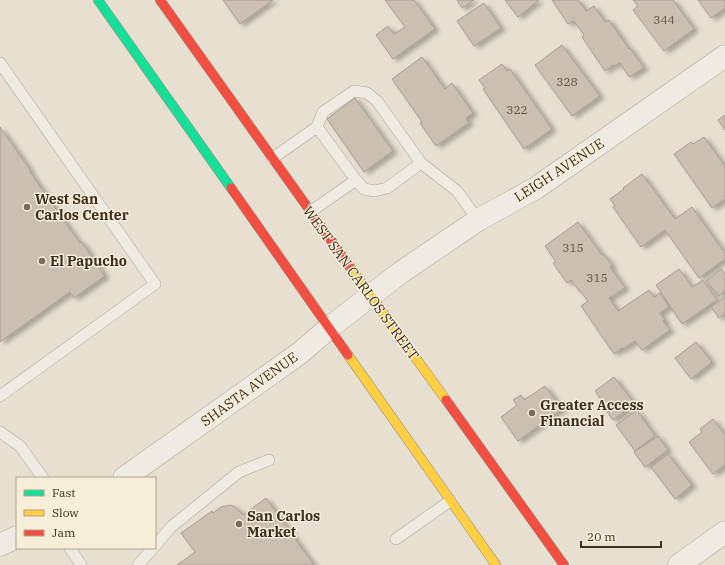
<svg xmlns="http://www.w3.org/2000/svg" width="725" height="565" font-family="'IBM Plex Serif',serif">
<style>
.building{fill:#cbbfb2;stroke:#a89c90;filter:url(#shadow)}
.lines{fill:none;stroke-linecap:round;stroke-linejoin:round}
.lane-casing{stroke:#ada599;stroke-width:12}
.street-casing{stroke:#ada599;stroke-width:23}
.fast-casing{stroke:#928b80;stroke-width:10}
.slow-casing{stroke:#928b80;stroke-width:10}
.jam-casing{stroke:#928b80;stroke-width:10}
.lane{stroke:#efebe3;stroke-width:11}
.street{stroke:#efebe3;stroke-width:22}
.fast{stroke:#16e098;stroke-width:9}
.slow{stroke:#ffcf43;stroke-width:9}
.jam{stroke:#f24e42;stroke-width:9}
.poi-dot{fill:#786c5e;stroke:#f7eed8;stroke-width:1.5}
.labels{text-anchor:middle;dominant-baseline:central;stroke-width:3;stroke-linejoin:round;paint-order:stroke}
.number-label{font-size:12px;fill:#605244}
.street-label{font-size:14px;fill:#3d2e20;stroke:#f7eed8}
.poi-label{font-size:14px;font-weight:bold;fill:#3d2e20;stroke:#f7eed8;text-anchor:start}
</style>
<defs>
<filter id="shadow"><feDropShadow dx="4.5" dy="2.5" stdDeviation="2" flood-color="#0004"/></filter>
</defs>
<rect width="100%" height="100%" fill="#e7e0d1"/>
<g class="building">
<polygon points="223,0 273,0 240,24"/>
<polygon points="385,0 414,0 435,29 393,59 376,35 388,26 394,34 405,27"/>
<polygon points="457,0 474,0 462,8"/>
<polygon points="505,0 539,0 518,17"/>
<polygon points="552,0 578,0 586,11 594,6 605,22 609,20 629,49 630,48 644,68 629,77 620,63 614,66 613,65 605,71 582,37 584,35 574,21 568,24"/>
<polygon points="633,0 673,0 694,29 664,51 633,10 638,6"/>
<polygon points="698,0 725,0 725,11 724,9 711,18"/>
<polygon points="484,3 501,28 474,46 457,21"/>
<polygon points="562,45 600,96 572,116 535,65"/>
<polygon points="422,57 445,89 452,83 473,113 466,118 469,123 436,146 420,123 422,122 392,79"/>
<polygon points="502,64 507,71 510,69 552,129 524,149 483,89 485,88 479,80"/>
<polygon points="355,98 393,151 364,172 327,119"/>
<polygon points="725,115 725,130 718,120"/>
<polygon points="0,127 31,171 30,172 80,243 82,242 105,276 74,298 70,292 0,342"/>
<polygon points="704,137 725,166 725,199 712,208 674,154 691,142 693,144"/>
<polygon points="642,174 675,219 692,207 725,253 725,259 699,278 665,230 641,247 613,207 615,206 610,199 624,189 623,188"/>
<polygon points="578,222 602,255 603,254 612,265 610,267 625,288 609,298 618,311 649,290 654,297 660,293 669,307 660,313 665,320 663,321 670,330 642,350 635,341 623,349 622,348 614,354 581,306 588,301 581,292 580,292 571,280 567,283 553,263 556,262 545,246"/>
<polygon points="679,269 692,287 703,280 717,300 682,324 656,285"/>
<polygon points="721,269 725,275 725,291 719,296 706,281"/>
<polygon points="725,297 725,314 719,318 711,307"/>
<polygon points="696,342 712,362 691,379 675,358"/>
<polygon points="614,377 635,404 613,420 600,402 602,401 595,391"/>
<polygon points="545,386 562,409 518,441 501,417 517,405 513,400 521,395 524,400"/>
<polygon points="637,410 655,436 635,451 616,425"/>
<polygon points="713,419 725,435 725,465 713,474 689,442 702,432 700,429"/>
<polygon points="658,436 668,450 645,467 634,452"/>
<polygon points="668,454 692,485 675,499 651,467"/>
<polygon points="266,498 314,565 177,565 195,552 181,533 212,511 213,513 221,507 230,505 235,507 243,515"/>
</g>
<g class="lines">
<g class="lane-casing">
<g id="lane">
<polyline points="0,63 155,284 0,396"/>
<polyline points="317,127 356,180 364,189 375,191 387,188 421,163"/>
<polyline points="273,158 317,127 323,112 354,91 367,93 377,101 421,163 457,191 478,220"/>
<polyline points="310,212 356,180"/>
<polyline points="0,432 20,446 43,478"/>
<polyline points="396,539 450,501"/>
<polyline points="155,546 171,527 239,472 269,460"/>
<polyline points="70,548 81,565"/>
<polyline points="138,565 153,548"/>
</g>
</g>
<g class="street-casing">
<g id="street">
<polyline points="124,478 300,353 329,328 400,273 478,220 536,188 725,56"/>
<polyline points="0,545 17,537"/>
<polyline points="679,565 725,532"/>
</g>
</g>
<g class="fast-casing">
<polyline id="fast" points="98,0 231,188"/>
</g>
<g class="slow-casing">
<g id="slow">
<polyline points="350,267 446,400"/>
<polyline points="348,355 496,565"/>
</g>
</g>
<g class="jam-casing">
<g id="jam">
<polyline points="160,0 350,267"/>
<polyline points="231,188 348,355"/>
<polyline points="446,400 564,565"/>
</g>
</g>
<use href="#lane" class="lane"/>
<use href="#street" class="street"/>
<use href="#fast" class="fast"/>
<use href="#slow" class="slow"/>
<use href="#jam" class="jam"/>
</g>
<g class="poi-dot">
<circle cx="27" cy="207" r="4"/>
<circle cx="42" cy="261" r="4"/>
<circle cx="532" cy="413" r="4"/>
<circle cx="239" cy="524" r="4"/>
</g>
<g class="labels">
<g class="number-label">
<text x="664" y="19">344</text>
<text x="567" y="81">328</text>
<text x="517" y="109">322</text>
<text x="573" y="247">315</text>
<text x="597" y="277">315</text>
</g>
<g class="street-label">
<text transform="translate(559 170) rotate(-33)">LEIGH AVENUE</text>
<text transform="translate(361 283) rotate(54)">WEST SAN CARLOS STREET</text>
<text transform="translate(249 389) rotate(-36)">SHASTA AVENUE</text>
</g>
<g class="poi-label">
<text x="35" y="199">West San<tspan x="35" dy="16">Carlos Center</tspan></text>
<text x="50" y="261">El Papucho</text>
<text x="540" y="405">Greater Access<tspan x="540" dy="16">Financial</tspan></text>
<text x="247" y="516">San Carlos<tspan x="247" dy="16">Market</tspan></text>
</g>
</g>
<rect x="16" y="477" width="140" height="72" fill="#f7eed8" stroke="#ada18e"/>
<rect x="24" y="490" width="20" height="6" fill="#16e098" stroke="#ada18e"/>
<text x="52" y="497" font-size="12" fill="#3d2e20">Fast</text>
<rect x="24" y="510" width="20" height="6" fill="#ffcf43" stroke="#ada18e"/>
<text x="52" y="517" font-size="12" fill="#3d2e20">Slow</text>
<rect x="24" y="530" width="20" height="6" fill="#f24e42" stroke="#ada18e"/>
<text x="52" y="537" font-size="12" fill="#3d2e20">Jam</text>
<path d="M581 541v6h80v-6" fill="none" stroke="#3d2e20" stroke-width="2"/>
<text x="587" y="541" font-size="12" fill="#3d2e20" stroke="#f7eed8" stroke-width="3" paint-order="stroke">20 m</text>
</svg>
